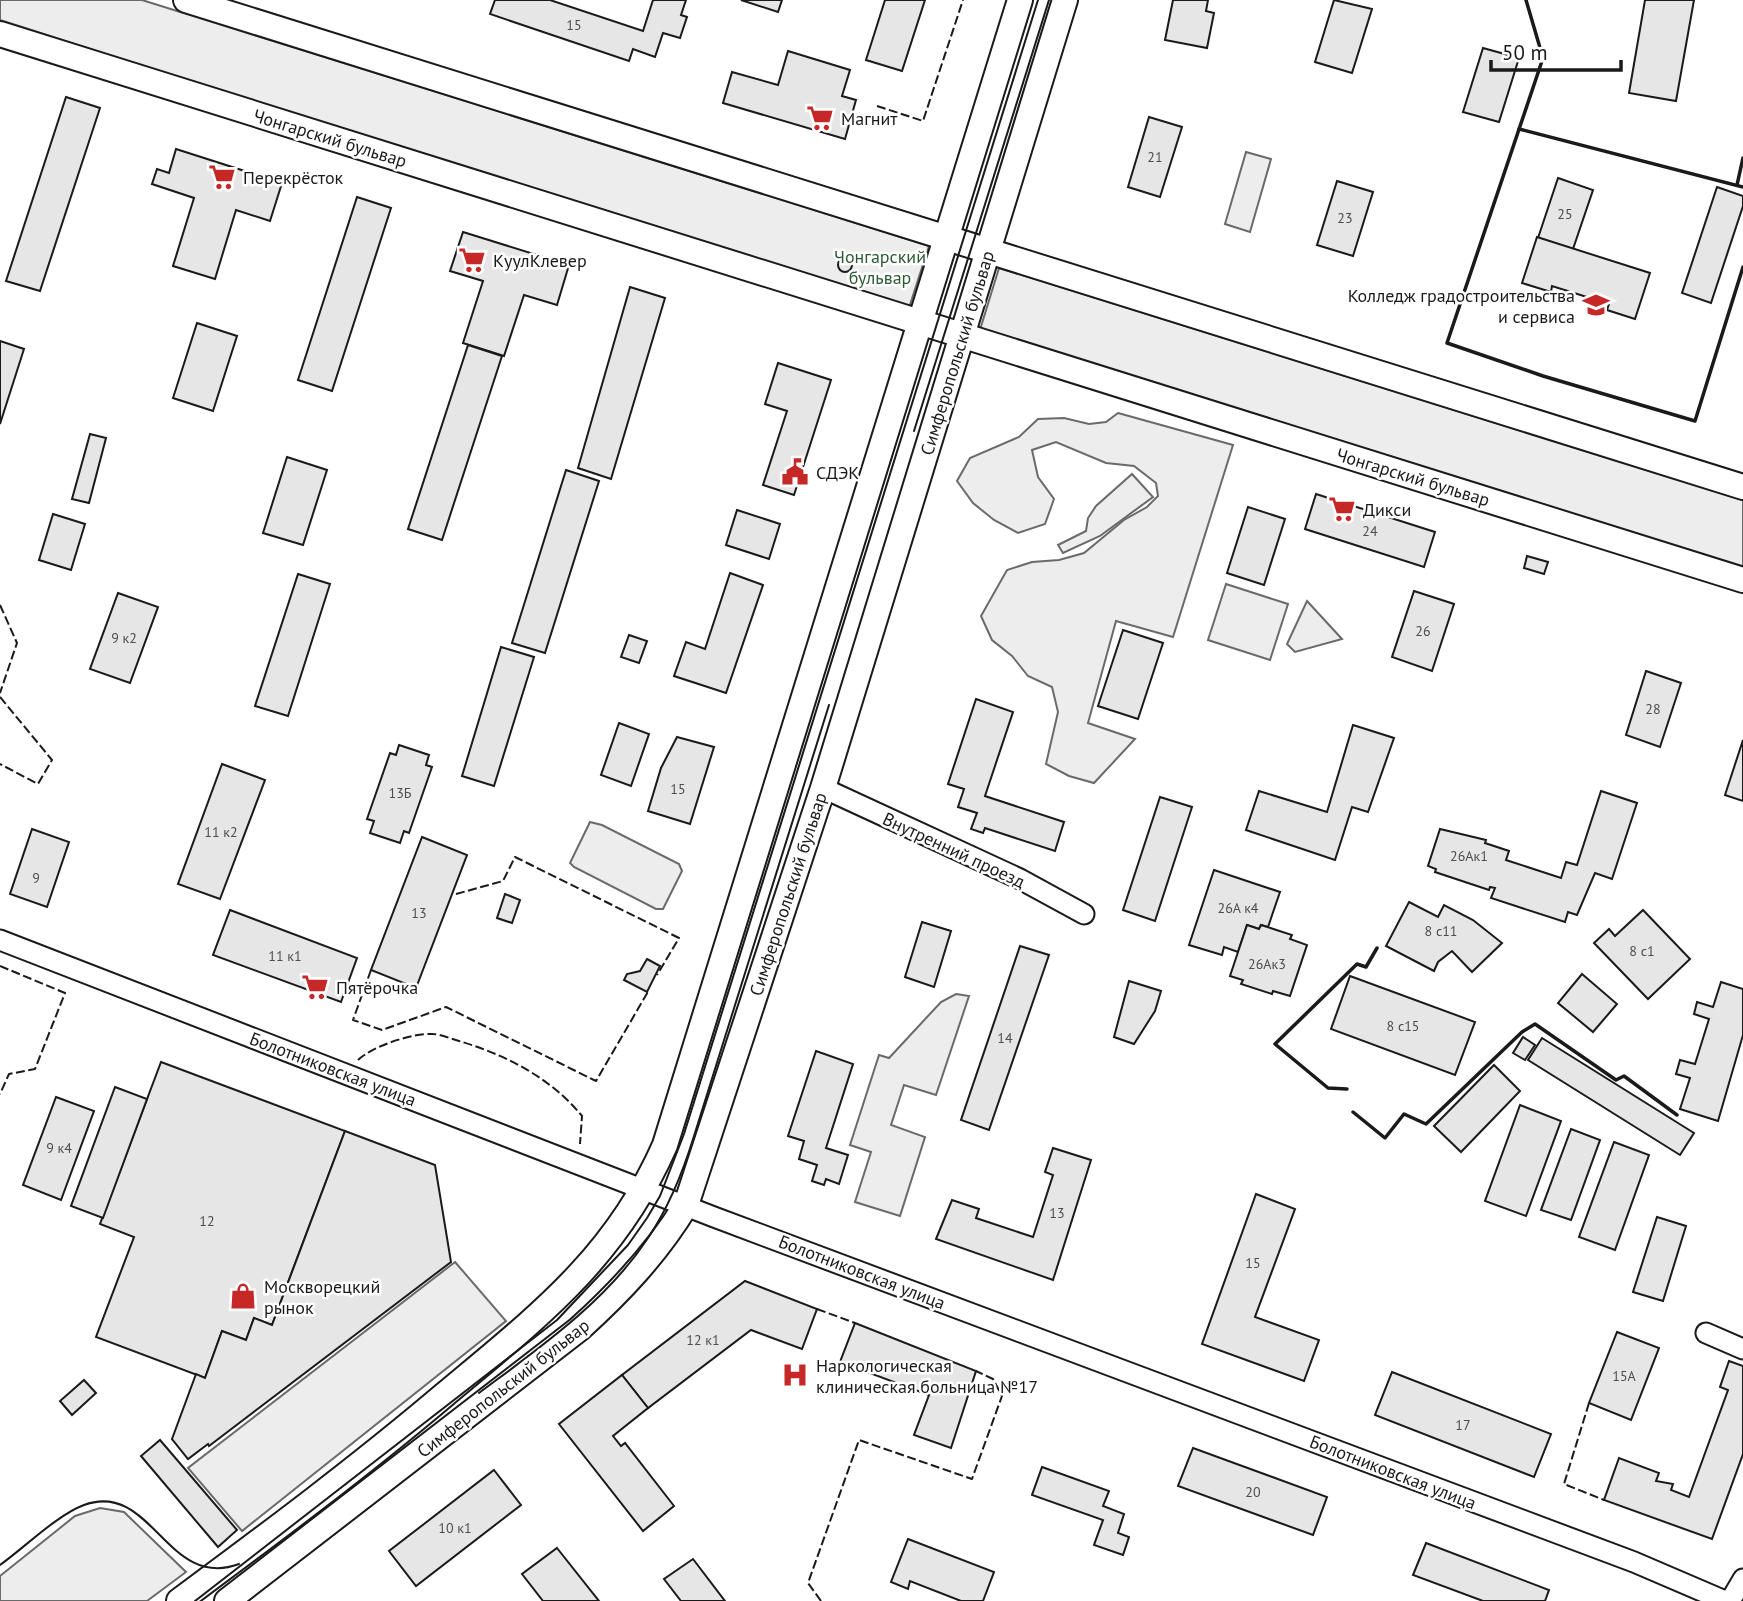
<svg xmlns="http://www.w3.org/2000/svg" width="1743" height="1601" font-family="'PT Sans',sans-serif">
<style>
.built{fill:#ededed;stroke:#6a6a6a;stroke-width:2}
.building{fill:#e6e6e6;stroke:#1a1a1a;stroke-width:2}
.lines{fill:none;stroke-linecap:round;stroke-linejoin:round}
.minor-casing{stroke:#1a1a1a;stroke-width:23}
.major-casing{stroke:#1a1a1a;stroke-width:28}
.minor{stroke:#fff;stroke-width:19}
.major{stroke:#fff;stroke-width:24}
.tram{stroke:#1a1a1a;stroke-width:2}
.fence{stroke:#1a1a1a;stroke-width:2;stroke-dasharray:9 3.5;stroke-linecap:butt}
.wall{stroke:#1a1a1a;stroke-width:3.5}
.labels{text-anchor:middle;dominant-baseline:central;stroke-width:5;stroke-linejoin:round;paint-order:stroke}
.number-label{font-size:14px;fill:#4d4d4d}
.poi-label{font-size:18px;fill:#1a1a1a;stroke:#fff;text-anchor:start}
.street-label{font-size:18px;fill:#1a1a1a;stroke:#fff}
.park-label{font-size:18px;fill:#2b5a34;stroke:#fff}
</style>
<rect width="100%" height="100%" fill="#fff"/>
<g class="built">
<polygon points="0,0 142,0 929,246 908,311 0,20"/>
<polygon points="1246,152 1271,159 1250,232 1225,224"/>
<polygon points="999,268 1743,500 1743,573 979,333"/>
<polygon points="1118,413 1233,445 1173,637 1116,621 1088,723 1135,739 1094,783 1069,776 1046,764 1058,712 1052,687 1028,676 1012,656 992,640 981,616 1007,570 1032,562 1059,560 1084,553 1124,520 1147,507 1158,496 1156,483 1134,466 1106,463 1056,442 1032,450 1038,477 1054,499 1045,524 1018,533 994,520 973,503 957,481 970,458 1019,437 1038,419 1064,418 1089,424 1106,422"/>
<polygon points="1132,474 1153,497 1100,536 1063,553 1058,545 1086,531 1088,518 1096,506"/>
<polygon points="1226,584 1288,604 1270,660 1208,640"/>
<polygon points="1307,601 1342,639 1295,652 1287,644"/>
<polygon points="590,822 602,825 679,864 682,871 663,909 656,909 574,867 570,863"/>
<polygon points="956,994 969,996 936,1095 904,1085 891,1125 925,1137 900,1216 855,1202 871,1152 850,1145 879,1055 889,1058 941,1002"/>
<polygon points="455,1262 506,1321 242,1531 188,1468"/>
<polygon points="100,1508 124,1512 186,1572 147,1601 0,1601 0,1576 75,1516"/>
</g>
<g class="building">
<polygon points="495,0 550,0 643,31 653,0 686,0 681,15 687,17 680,38 663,33 655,57 633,49 629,61 490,14"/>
<polygon points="741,0 782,0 778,12"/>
<polygon points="885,0 925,0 902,71 866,60"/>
<polygon points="1173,0 1208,0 1206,11 1214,13 1207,48 1165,40"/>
<polygon points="1334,0 1372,9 1352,73 1315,62"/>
<polygon points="1645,0 1694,0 1676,101 1629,93"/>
<polygon points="1483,48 1519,58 1499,122 1463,112"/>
<polygon points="788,51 850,70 842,96 856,100 845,139 723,103 732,72 778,85"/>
<polygon points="66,97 100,108 40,291 6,281"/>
<polygon points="1149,117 1182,127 1160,197 1128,187"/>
<polygon points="176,149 282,183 270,221 236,210 215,279 173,266 194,198 152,184 157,169 169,173"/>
<polygon points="1558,178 1593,190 1573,249 1538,238"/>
<polygon points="1337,181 1373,192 1353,256 1317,245"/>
<polygon points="1717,187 1743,196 1743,206 1711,303 1682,293"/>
<polygon points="357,197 391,208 332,391 298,380"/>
<polygon points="463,232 569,265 557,305 524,295 504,356 463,343 483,281 450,271"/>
<polygon points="1537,237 1650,273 1635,319 1607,310 1609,304 1552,286 1551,292 1522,283"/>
<circle cx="845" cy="265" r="7"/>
<polygon points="630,287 665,298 611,479 578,468"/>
<polygon points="197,323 237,336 213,411 173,398"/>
<polygon points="0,341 24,349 0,424"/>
<polygon points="468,345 502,356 442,540 408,529"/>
<polygon points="778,363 831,380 794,495 763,485 787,411 765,404"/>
<polygon points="90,434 106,438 89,503 72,499"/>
<polygon points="287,457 327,470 303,545 263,533"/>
<polygon points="566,470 599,481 545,653 512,643"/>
<polygon points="1316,494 1435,532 1424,567 1305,529"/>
<polygon points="1248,507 1285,519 1264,585 1227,573"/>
<polygon points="737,510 780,524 769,559 726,545"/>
<polygon points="53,514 85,524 71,570 39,560"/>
<polygon points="1527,556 1548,562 1544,574 1524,568"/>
<polygon points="730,573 763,585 726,693 674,676 686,642 705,649"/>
<polygon points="298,574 330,584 288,716 255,706"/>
<polygon points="1414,591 1454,604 1432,671 1392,657"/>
<polygon points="118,593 158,607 130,683 90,669"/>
<polygon points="1123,630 1163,643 1138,719 1098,706"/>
<polygon points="629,635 647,641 639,663 621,657"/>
<polygon points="501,647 534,657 494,786 462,776"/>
<polygon points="1646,671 1681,683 1660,747 1626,735"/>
<polygon points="976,699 1013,712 985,796 1064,822 1055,851 985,828 983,833 971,829 977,813 958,807 964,789 948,784"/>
<polygon points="619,723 649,734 631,786 601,775"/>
<polygon points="1353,725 1394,738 1368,812 1352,807 1335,860 1246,830 1259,791 1327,812"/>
<polygon points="677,737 714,747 690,824 648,811 661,768"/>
<polygon points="1743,740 1743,801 1725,795"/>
<polygon points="399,745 429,755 426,765 432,767 409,833 404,831 400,843 370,833 374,821 367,819 390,753 396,755"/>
<polygon points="222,764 265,780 220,899 178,884"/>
<polygon points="1601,791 1637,803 1612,879 1595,873 1577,915 1568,912 1565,922 1491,898 1495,888 1490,887 1489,890 1435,872 1436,869 1428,866 1440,829 1486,840 1485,843 1509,851 1506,860 1561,878 1566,862 1577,865"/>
<polygon points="1160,797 1192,807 1155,921 1123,910"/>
<polygon points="32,829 69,842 47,907 10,894"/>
<polygon points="422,837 467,855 416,988 371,970"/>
<polygon points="1214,870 1280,892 1268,927 1261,925 1259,929 1247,925 1238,952 1224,947 1222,955 1189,945"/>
<polygon points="505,894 520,900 512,923 497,918"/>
<polygon points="1409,902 1438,917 1444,905 1473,920 1502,943 1472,972 1452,951 1438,962 1434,971 1386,946"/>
<polygon points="230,910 357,958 341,1002 213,955"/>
<polygon points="1643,910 1690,959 1648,999 1594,943 1609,929 1615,936"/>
<polygon points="922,922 951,931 934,987 905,977"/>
<polygon points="1247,925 1259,929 1261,925 1292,935 1290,939 1307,945 1290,996 1273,991 1272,994 1241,984 1243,980 1230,976"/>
<polygon points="1020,946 1049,955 989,1130 961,1120"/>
<polygon points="647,959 660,966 647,992 624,980 627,974 640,971"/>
<polygon points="1582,974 1617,1004 1593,1032 1558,1003"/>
<polygon points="1350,976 1475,1022 1455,1075 1331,1029"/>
<polygon points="1129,981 1161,991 1155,1011 1134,1044 1114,1037"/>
<polygon points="1721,982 1743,989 1743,1035 1718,1121 1680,1109 1690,1078 1676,1074 1680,1060 1695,1064 1709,1019 1694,1014 1697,1002 1713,1007"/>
<polygon points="1523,1037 1535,1045 1525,1060 1513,1053"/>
<polygon points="1542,1038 1694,1133 1680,1155 1528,1060"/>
<polygon points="816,1051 853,1064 826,1148 848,1155 839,1184 826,1179 824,1185 812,1181 817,1165 799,1159 804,1141 788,1136"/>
<polygon points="161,1062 345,1131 272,1325 254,1318 246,1340 222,1331 205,1378 96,1337 134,1237 100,1224"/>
<polygon points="1494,1065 1520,1091 1461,1152 1434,1126"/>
<polygon points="115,1087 147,1099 103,1218 71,1206"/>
<polygon points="56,1097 94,1111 61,1200 23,1185"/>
<polygon points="1520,1105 1561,1121 1526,1216 1485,1201"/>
<polygon points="1571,1129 1600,1140 1571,1220 1541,1210"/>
<polygon points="345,1131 435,1165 451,1262 209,1446 208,1444 188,1459 172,1439 196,1374 205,1378 222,1331 246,1340 254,1318 272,1325"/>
<polygon points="1614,1142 1649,1155 1615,1250 1579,1237"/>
<polygon points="1053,1148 1091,1160 1053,1280 936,1239 952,1200 979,1209 976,1218 1033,1237 1053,1175 1045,1172"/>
<polygon points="1256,1194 1295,1209 1255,1317 1319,1340 1304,1381 1202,1344"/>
<polygon points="1657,1217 1686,1226 1663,1301 1633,1292"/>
<polygon points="745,1281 817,1309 802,1349 751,1330 648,1408 622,1375"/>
<polygon points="855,1323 976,1371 951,1448 914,1435 929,1395 840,1362"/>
<polygon points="1617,1332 1659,1348 1631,1420 1589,1403"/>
<polygon points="1729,1361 1743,1366 1743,1454 1712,1539 1604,1500 1619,1458 1659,1473 1656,1481 1673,1484 1671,1490 1689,1497 1728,1390 1720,1387"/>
<polygon points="1392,1372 1551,1434 1534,1477 1375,1415"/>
<polygon points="622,1375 648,1408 613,1436 621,1446 625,1443 674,1506 643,1531 559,1424"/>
<polygon points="84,1380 96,1393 72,1415 60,1401"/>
<polygon points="160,1440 237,1530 218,1547 141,1456"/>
<polygon points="1193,1448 1327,1497 1313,1535 1178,1486"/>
<polygon points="1042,1467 1109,1491 1103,1506 1124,1514 1118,1533 1129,1537 1123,1555 1094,1545 1103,1520 1032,1495"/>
<polygon points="494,1470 521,1505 416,1586 389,1551"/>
<polygon points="908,1539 994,1572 983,1601 961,1601 910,1581 908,1589 891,1582"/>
<polygon points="1426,1543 1549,1590 1545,1601 1483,1601 1413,1575"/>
<polygon points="557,1548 599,1601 543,1601 522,1574"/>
<polygon points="693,1559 725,1601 681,1601 664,1579"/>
</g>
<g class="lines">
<g class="minor-casing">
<g id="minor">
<polyline points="823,788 1020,879 1084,914"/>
<polyline points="0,940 714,1217 1634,1562 1725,1601"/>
<polyline points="1706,1333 1743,1349"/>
<polyline points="1730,1601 1743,1579"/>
</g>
</g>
<g class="major-casing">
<g id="major">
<polyline points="186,0 1743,487"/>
<polyline points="0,34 1743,580"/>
<path d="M179,1601c89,-66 179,-133 264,-205 93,-78 172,-137 222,-251l355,-1145"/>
<path d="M227,1601l352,-272c41,-37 78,-76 107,-124l137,-417 242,-788"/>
</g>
</g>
<use href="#minor" class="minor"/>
<use href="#major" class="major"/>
<g class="tram">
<polyline points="914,431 1049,0"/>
<path d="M479,1393c60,-45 127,-91 169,-155 21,-31 35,-66 46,-102l135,-431"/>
<path d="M0,1565c24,-17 57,-50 84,-60 68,-25 83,86 155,59"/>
<polyline points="195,1601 557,1320 628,1245 647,1218 660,1196 684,1134 1038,0"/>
</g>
<g class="fence">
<polyline points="877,106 923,121 963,0"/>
<polyline points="0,605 17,643 0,693"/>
<polyline points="0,697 52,760 38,784 0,764"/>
<polyline points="456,894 503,881 515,857 679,938 657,975"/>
<polyline points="0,966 65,993 35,1069 9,1074 0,1094"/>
<polyline points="371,970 353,1020 382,1030 446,1007 596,1081 649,990"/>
<path d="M358,1060c15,-14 54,-27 75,-26 8,0 18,5 26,7 47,14 92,37 123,75l-2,28"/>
<polyline points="817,1309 855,1323"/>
<polyline points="1589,1403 1564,1484 1604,1500"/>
<polyline points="821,1601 808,1583 859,1440 972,1479 1002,1396 993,1379 976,1371"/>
</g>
<g class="wall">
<polyline points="1526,0 1543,58 1447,343 1543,376 1695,421 1743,267"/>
<polyline points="1519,129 1743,187"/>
<polyline points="1737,185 1743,158"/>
<polyline points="1347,1089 1328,1088 1275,1044 1357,964 1366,967 1377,948"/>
<polyline points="1353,1112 1385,1138 1404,1114 1426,1124 1522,1032 1535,1024 1616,1080 1624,1076 1677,1115"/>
</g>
</g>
<defs>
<g id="supermarket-bare" transform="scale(2.1)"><path d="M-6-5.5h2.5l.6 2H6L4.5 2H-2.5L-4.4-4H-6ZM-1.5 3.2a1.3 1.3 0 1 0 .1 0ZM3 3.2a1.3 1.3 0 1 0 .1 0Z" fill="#c62828" stroke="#fff" stroke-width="2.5" paint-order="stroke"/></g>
<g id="university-bare" transform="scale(2.1)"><path d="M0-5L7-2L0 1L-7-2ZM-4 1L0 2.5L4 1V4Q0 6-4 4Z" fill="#c62828" stroke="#fff" stroke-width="2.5" paint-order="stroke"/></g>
<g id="civic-bare" transform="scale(2.1)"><path d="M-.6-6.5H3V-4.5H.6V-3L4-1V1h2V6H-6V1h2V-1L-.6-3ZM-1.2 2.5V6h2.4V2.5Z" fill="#c62828" stroke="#fff" stroke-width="2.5" paint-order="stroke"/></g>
<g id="shop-bare" transform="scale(2.1)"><path d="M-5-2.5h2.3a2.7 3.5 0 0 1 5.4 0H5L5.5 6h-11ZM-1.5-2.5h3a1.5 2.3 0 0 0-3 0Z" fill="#c62828" stroke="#fff" stroke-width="2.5" paint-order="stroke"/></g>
<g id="hospital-bare" transform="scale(2.1)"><path d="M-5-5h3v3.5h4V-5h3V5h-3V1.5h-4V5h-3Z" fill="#c62828" stroke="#fff" stroke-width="2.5" paint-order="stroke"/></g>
</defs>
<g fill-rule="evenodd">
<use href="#supermarket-bare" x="820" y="118"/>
<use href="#supermarket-bare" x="222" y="177"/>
<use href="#supermarket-bare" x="472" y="260"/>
<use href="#university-bare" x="1596" y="305"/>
<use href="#civic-bare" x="795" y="472"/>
<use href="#supermarket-bare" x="1342" y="509"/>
<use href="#supermarket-bare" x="315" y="987"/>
<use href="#shop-bare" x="243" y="1296"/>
<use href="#hospital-bare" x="795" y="1375"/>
</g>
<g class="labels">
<g class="number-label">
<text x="574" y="25">15</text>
<text x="1155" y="157">21</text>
<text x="1565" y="214">25</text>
<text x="1345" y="218">23</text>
<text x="1370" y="531">24</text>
<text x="1423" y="631">26</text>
<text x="124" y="638">9 к2</text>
<text x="1653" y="709">28</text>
<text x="678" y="789">15</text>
<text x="400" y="793">13Б</text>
<text x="221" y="832">11 к2</text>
<text x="1469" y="856">26Ак1</text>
<text x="36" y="878">9</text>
<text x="1238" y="908">26А к4</text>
<text x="419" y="913">13</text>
<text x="1441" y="931">8 с11</text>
<text x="1642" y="951">8 с1</text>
<text x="285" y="956">11 к1</text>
<text x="1267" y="964">26Ак3</text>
<text x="1403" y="1026">8 с15</text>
<text x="1005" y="1038">14</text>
<text x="59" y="1148">9 к4</text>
<text x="1057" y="1213">13</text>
<text x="207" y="1221">12</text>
<text x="1253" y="1263">15</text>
<text x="703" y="1340">12 к1</text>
<text x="1624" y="1376">15А</text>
<text x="1463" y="1425">17</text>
<text x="1253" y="1492">20</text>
<text x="455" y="1528">10 к1</text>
</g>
<g class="poi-label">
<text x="841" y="118">Магнит</text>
<text x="243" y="177">Перекрёсток</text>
<text x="493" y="260">КуулКлевер</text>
<text x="1575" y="295" text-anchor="end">Колледж градостроительства<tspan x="1575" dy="21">и сервиса</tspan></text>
<text x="816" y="472">СДЭК</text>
<text x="1363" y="509">Дикси</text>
<text x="336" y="987">Пятёрочка</text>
<text x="264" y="1286">Москворецкий<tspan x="264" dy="21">рынок</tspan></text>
<text x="816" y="1365">Наркологическая<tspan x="816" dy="21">клиническая больница №17</tspan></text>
</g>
<g class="street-label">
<text transform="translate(330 138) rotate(17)">Чонгарский бульвар</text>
<text transform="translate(957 353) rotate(-73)">Симферопольский бульвар</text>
<text transform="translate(1413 477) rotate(17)">Чонгарский бульвар</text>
<text transform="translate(954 850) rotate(25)">Внутренний проезд</text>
<text transform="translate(788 894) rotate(-72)">Симферопольский бульвар</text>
<text transform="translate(333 1069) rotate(21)">Болотниковская улица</text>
<text transform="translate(862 1272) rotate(21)">Болотниковская улица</text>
<text transform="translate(503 1388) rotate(-38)">Симферопольский бульвар</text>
<text transform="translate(1393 1472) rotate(21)">Болотниковская улица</text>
</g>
<g class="park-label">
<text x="880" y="256">Чонгарский<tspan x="880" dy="21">бульвар</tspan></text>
</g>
</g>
<path d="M1491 60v10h130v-10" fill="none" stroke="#1a1a1a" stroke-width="3.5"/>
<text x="1502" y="60" font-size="21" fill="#1a1a1a" stroke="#ffffff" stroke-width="5" paint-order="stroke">50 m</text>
</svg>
